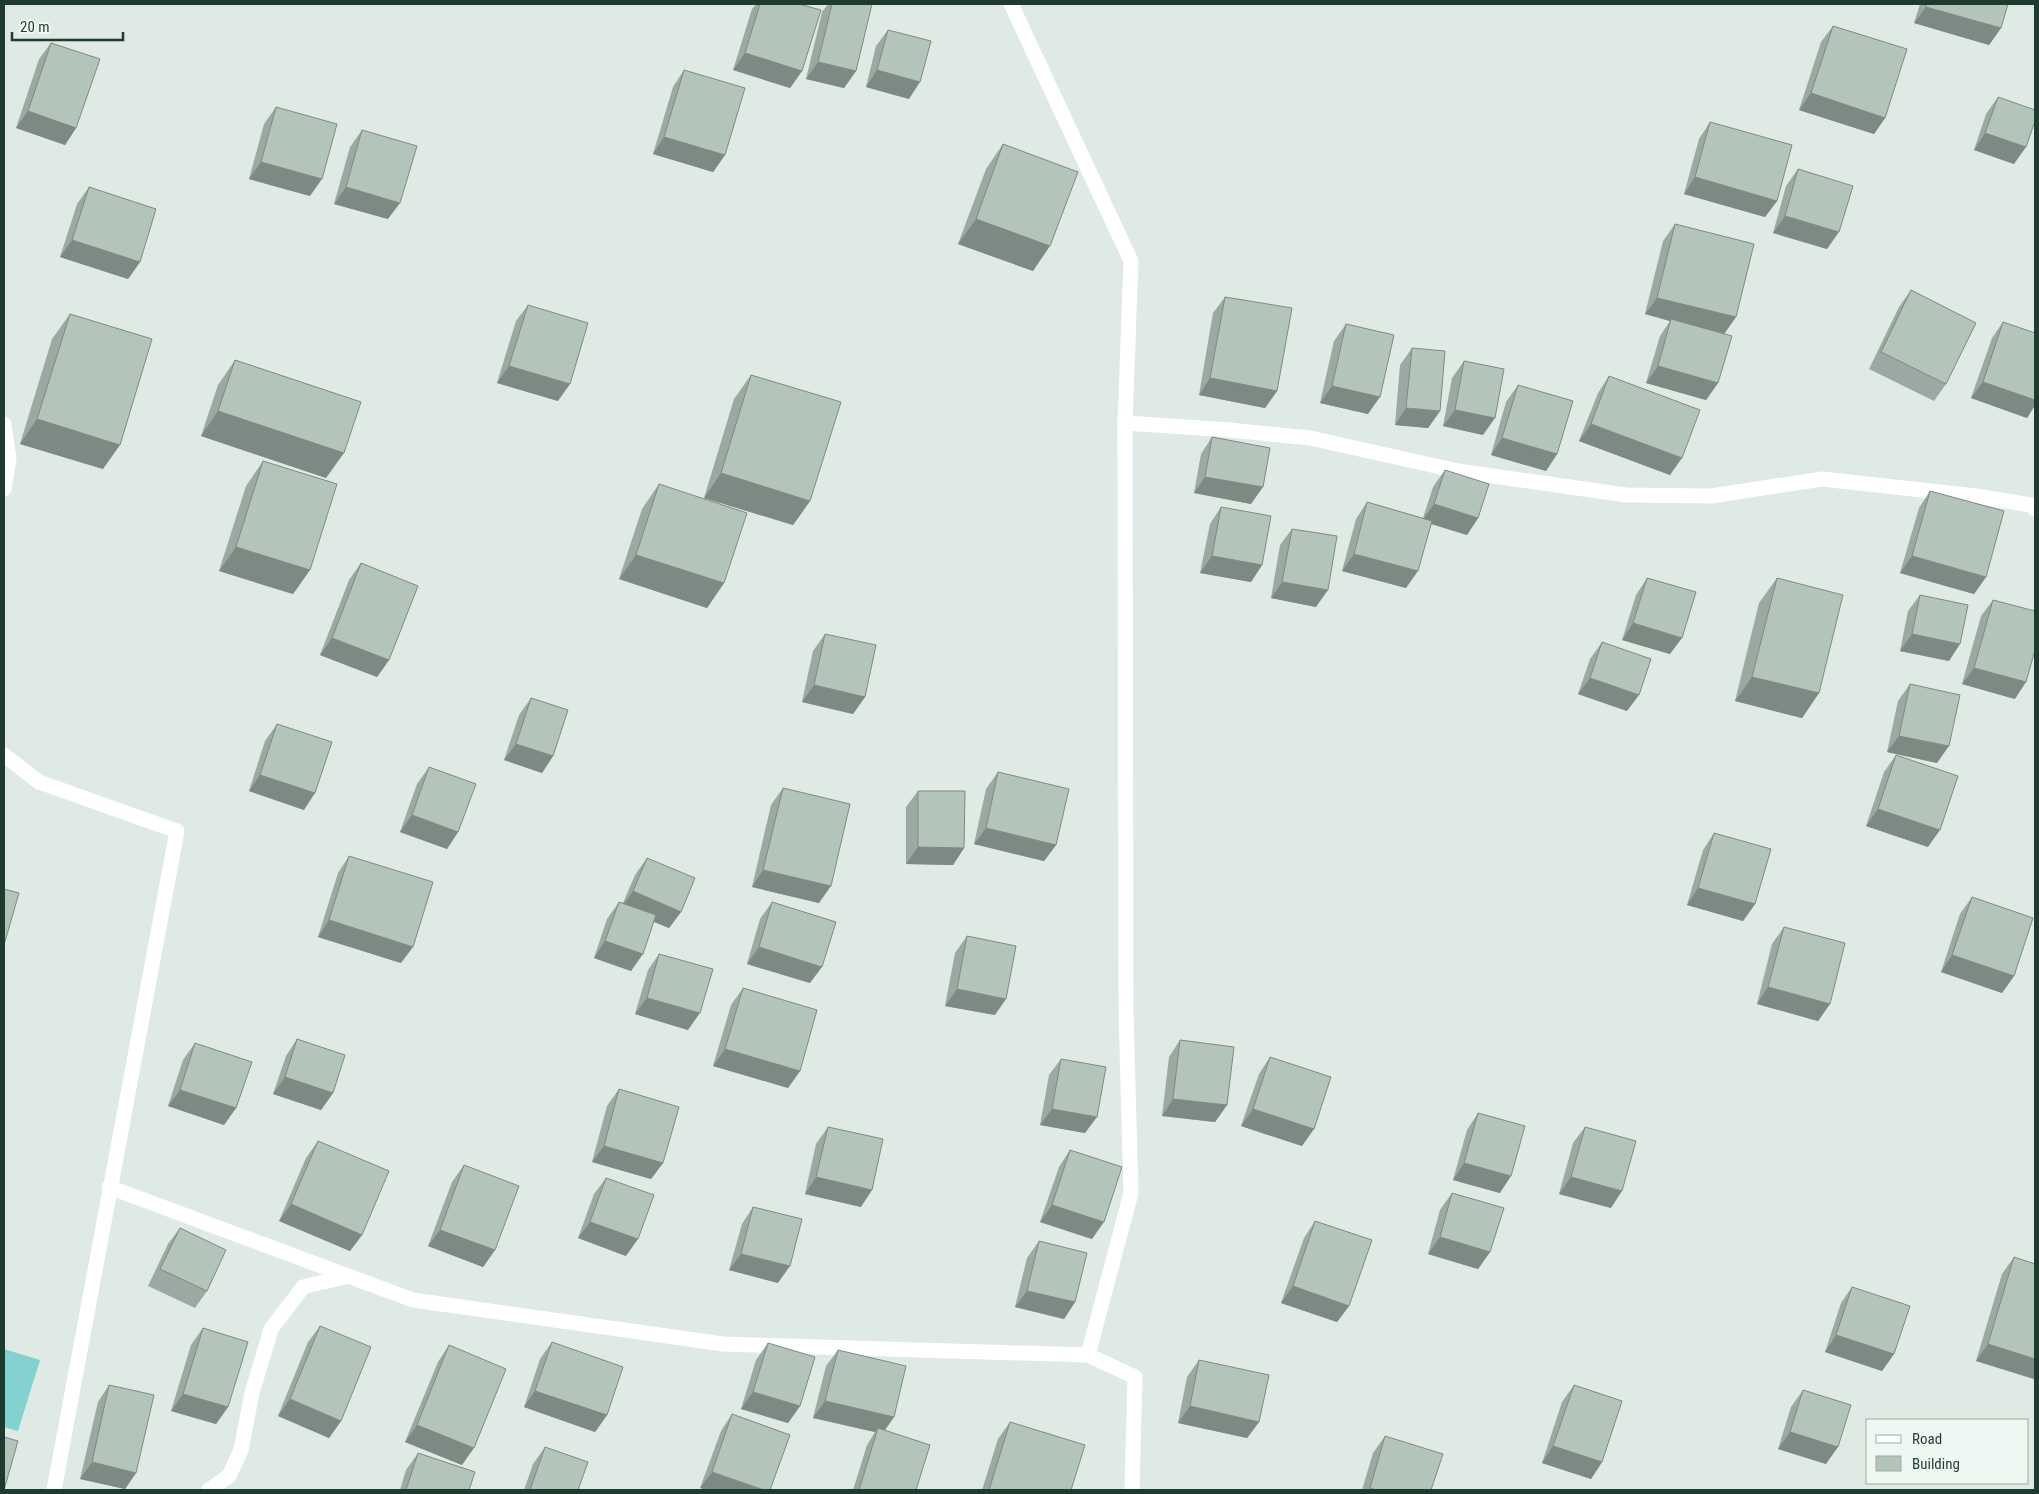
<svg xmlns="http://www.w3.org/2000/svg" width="2039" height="1494" font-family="'Roboto Condensed',sans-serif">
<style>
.water{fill:#84d2cf}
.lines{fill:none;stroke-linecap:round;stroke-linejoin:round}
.minor{stroke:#fff;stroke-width:15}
.wall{fill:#9aa9a1}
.shaded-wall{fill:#7d8a83}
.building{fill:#b3c5bb;stroke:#7d8a83}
</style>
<rect width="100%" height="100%" fill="#deeae3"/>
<polygon class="water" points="4,1349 40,1360 18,1431 4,1427"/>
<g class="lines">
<g class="minor">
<polyline points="1011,4 1131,261 1125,423 1126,1013 1131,1193 1088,1355"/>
<polyline points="1125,423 1230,430 1310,438 1458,471 1626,495 1711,496 1822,479 1976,496 2031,505 2035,509"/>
<polyline points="4,424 9,459 4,489"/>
<polyline points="4,755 39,782 177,831 54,1490"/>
<polyline points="109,1187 413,1300 723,1344 1088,1355 1135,1377 1132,1490"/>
<polyline points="209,1490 229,1476 241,1450 252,1393 271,1329 303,1287 348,1276"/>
</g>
</g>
<g class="wall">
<polygon points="756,4 760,4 802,71 790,88 733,70 752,9"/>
<polygon points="828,4 832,4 856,71 844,88 806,79 822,12"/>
<polygon points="1920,4 2008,4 2001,28 1989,45 1914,23"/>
<polygon points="1833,26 1885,118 1874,134 1799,110 1821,42"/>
<polygon points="888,30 909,99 866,87 876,46"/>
<polygon points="51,43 76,128 65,145 16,128 39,59"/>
<polygon points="684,70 725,155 713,172 653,154 673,87"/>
<polygon points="1998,97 2014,164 1974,150 1986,114"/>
<polygon points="276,107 310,196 249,179 264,124"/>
<polygon points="1710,122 1777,201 1765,217 1684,194 1699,139"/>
<polygon points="362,130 388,219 334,204 350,147"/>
<polygon points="1003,144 1033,271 958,244 986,169"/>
<polygon points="1798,169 1827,249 1773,233 1786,186"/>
<polygon points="89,187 140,262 128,279 60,257 77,204"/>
<polygon points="1675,224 1736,317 1724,334 1713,331 1718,383 1706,400 1646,383 1660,336 1670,321 1645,314 1663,241"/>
<polygon points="1911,290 1946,384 1934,401 1869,369 1899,307"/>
<polygon points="1225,297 1277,391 1265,408 1199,395 1213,313"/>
<polygon points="528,305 558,401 497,383 516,321"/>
<polygon points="70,314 103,469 20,444 52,339"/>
<polygon points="2003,322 2035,333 2035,405 2027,418 1971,398 1992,338"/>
<polygon points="1346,324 1368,414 1320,403 1334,341"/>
<polygon points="1412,348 1440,411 1428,428 1395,425 1400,365"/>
<polygon points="235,360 326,478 201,436 218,385"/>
<polygon points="1464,361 1483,435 1443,426 1452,378"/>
<polygon points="751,375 810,501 793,525 704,498 734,399"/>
<polygon points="1609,376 1670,475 1579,441 1598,393"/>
<polygon points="1518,385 1557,454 1546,471 1491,455 1506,402"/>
<polygon points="1212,437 1251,504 1194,493 1201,454"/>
<polygon points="263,461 310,570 293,594 219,571 246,486"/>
<polygon points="1445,470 1478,518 1467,535 1431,524 1406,588 1342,571 1356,519 1367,502 1423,518 1433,487"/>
<polygon points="659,484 724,583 707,608 619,579 642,509"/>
<polygon points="1930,491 1986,577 1974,594 1900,573 1919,508"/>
<polygon points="1221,507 1262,565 1251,582 1200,573 1210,524"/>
<polygon points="1292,529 1316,607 1271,598 1280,545"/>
<polygon points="361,563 389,660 377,677 320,655 349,580"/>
<polygon points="1647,578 1670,654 1622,640 1636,595"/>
<polygon points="1777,578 1819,693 1802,718 1735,701 1759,603"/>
<polygon points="1920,595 1949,661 1900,651 1908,611"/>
<polygon points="1993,600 2015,699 1962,684 1981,616"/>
<polygon points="825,634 865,697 853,714 802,702 813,651"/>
<polygon points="1602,642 1627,711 1578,694 1590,659"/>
<polygon points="1910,684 1937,763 1887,752 1898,701"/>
<polygon points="531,698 553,756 542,773 504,760 519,715"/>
<polygon points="277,724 304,810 249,791 265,741"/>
<polygon points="1896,755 1928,847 1866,826 1884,772"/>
<polygon points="429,767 458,832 447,849 400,832 417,784"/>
<polygon points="998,772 1056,845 1044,861 974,844 986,789"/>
<polygon points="783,788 819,903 752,887 771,805"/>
<polygon points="918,791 964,848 953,865 906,864 906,807"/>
<polygon points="1714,833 1755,904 1743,921 1687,905 1703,850"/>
<polygon points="349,856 401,963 318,937 338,873"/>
<polygon points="647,858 681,912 669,928 654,922 631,971 594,958 607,919 619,902 623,903 635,875"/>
<polygon points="1972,897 2014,976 2002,993 1941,972 1960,914"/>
<polygon points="772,902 810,983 747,964 760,919"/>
<polygon points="1784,927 1830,1004 1818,1021 1757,1004 1772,944"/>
<polygon points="967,936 995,1015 945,1006 955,953"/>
<polygon points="659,954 688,1030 635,1014 648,970"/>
<polygon points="743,988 800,1071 788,1088 713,1066 731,1005"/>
<polygon points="297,1039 333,1093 321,1110 273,1094 286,1056"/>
<polygon points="1180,1040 1227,1105 1215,1122 1162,1116 1169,1057"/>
<polygon points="195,1043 236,1108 224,1125 168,1106 183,1060"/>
<polygon points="1270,1057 1302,1146 1241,1126 1259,1074"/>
<polygon points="1061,1059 1085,1133 1040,1125 1049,1075"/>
<polygon points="619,1089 663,1163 651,1179 592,1162 607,1106"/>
<polygon points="1478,1113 1500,1193 1453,1180 1467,1130"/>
<polygon points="828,1127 861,1207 805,1194 816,1144"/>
<polygon points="1585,1127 1611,1208 1559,1194 1573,1143"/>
<polygon points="318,1141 362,1235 350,1251 279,1221 306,1158"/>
<polygon points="1070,1150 1092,1239 1040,1222 1059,1167"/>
<polygon points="464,1165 495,1250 483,1267 428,1246 452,1182"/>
<polygon points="606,1178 626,1256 578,1238 594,1194"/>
<polygon points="1452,1193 1490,1252 1478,1269 1428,1254 1440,1210"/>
<polygon points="753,1207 778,1283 729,1270 742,1224"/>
<polygon points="1315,1221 1349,1306 1337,1322 1281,1303 1304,1238"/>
<polygon points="180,1228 207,1291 195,1308 148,1286 168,1244"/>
<polygon points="1039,1241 1075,1302 1064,1319 1015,1307 1027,1258"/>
<polygon points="2014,1257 2035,1264 2035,1378 2034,1379 1976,1361 2002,1274"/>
<polygon points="1852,1287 1894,1354 1882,1371 1825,1352 1841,1303"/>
<polygon points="320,1326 341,1421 329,1438 278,1416 308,1342"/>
<polygon points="203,1328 228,1407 216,1424 171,1411 191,1345"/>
<polygon points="552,1342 607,1415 595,1432 524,1407 540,1359"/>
<polygon points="768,1343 800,1406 788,1423 741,1409 756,1360"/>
<polygon points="449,1345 462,1465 405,1442 438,1362"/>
<polygon points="838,1350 894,1417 885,1430 916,1490 853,1490 867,1445 875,1432 813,1418 826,1366"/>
<polygon points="1199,1360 1259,1422 1247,1438 1178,1423 1187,1377"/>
<polygon points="109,1385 136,1473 125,1489 80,1479 98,1402"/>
<polygon points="1574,1385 1602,1462 1591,1479 1542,1463 1562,1402"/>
<polygon points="1803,1390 1826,1464 1778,1449 1791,1407"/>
<polygon points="732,1414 790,1435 700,1488 721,1431"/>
<polygon points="1010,1422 1071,1490 982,1490 998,1439"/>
<polygon points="1385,1436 1431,1490 1362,1490 1373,1453"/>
<polygon points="545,1447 578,1490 524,1490 533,1464"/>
<polygon points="418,1453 469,1490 400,1490 406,1470"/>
</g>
<g class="shaded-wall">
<polygon points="1926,7 2001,28 1989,45 1914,23"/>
<polygon points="745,53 802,71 790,88 733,70"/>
<polygon points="818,62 856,71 844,88 806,79"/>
<polygon points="877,70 920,82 909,99 866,87"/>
<polygon points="1811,93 1885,118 1874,134 1799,110"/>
<polygon points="28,111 76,128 65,145 16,128"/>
<polygon points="1985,133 2026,147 2014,164 1974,150"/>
<polygon points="664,137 725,155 713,172 653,154"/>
<polygon points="261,162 322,179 310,196 249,179"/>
<polygon points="1695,177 1777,201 1765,217 1684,194"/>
<polygon points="346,187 400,203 388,219 334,204"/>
<polygon points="1785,216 1839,232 1827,249 1773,233"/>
<polygon points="976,219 1050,246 1033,271 958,244"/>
<polygon points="72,240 140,262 128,279 60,257"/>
<polygon points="1657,298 1736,317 1724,334 1671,321 1671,319 1670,321 1645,314"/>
<polygon points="509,366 570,384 558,401 497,383"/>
<polygon points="1658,366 1718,383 1706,400 1646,383"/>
<polygon points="1210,378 1277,391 1265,408 1199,395"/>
<polygon points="1983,382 2035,400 2035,405 2027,418 1971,398"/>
<polygon points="1332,386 1380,397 1368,414 1320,403"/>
<polygon points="1406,408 1440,411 1428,428 1395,425"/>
<polygon points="1455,410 1495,418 1483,435 1443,426"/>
<polygon points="218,411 344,453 326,478 201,436"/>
<polygon points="37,419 120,445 103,469 20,444"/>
<polygon points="1591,424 1682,458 1670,475 1579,441"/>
<polygon points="1502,438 1557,454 1546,471 1491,455"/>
<polygon points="721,473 810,501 793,525 704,498"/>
<polygon points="1205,477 1263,487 1251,504 1194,493"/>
<polygon points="1434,504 1478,518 1467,535 1422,521"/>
<polygon points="236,547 310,570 293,594 219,571"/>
<polygon points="1354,554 1418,571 1406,588 1342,571"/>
<polygon points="636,555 724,583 707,608 619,579"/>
<polygon points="1212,556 1262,565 1251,582 1200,573"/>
<polygon points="1912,556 1986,577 1974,594 1900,573"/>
<polygon points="1282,582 1328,590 1316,607 1271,598"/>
<polygon points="1633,623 1682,638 1670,654 1622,640"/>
<polygon points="1912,634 1960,644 1949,661 1900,651"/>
<polygon points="332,638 389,660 377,677 320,655"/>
<polygon points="1974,668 2026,682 2015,699 1962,684"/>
<polygon points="1752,677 1819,693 1802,718 1735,701"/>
<polygon points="1590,678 1639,695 1627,711 1578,694"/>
<polygon points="814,685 865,697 853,714 802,702"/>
<polygon points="1899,736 1949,746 1937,763 1887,752"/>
<polygon points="516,744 553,756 542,773 504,760"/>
<polygon points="260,775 315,793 304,810 249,791"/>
<polygon points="1878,809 1940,830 1928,847 1866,826"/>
<polygon points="412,815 458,832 447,849 400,832"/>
<polygon points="986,828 1056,845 1044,861 974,844"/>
<polygon points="918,847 964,848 953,865 906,864"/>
<polygon points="763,870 831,886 819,903 752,887"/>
<polygon points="1698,888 1755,904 1743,921 1687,905"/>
<polygon points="633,891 681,912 669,928 621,908"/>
<polygon points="329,920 413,947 401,963 318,937"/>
<polygon points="605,941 643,954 631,971 594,958"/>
<polygon points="759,947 822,967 810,983 747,964"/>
<polygon points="1952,955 2014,976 2002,993 1941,972"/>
<polygon points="1768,987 1830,1004 1818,1021 1757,1004"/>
<polygon points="957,989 1006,999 995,1015 945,1006"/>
<polygon points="647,998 700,1013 688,1030 635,1014"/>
<polygon points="725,1049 800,1071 788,1088 713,1066"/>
<polygon points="285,1077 333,1093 321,1110 273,1094"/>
<polygon points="180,1090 236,1108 224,1125 168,1106"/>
<polygon points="1173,1099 1227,1105 1215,1122 1162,1116"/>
<polygon points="1052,1109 1097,1117 1085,1133 1040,1125"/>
<polygon points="1253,1109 1314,1129 1302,1146 1241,1126"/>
<polygon points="604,1146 663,1163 651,1179 592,1162"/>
<polygon points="1464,1163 1511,1176 1500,1193 1453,1180"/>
<polygon points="816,1177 872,1190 861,1207 805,1194"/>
<polygon points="1571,1177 1622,1191 1611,1208 1559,1194"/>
<polygon points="291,1204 362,1235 350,1251 279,1221"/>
<polygon points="1052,1205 1104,1222 1092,1239 1040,1222"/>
<polygon points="590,1222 638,1239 626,1256 578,1238"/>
<polygon points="440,1230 495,1250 483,1267 428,1246"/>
<polygon points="1440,1237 1490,1252 1478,1269 1428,1254"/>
<polygon points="741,1254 790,1266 778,1283 729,1270"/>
<polygon points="1293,1286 1349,1306 1337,1322 1281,1303"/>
<polygon points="1027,1291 1075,1302 1064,1319 1015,1307"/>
<polygon points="1836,1335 1894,1354 1882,1371 1825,1352"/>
<polygon points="1988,1344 2035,1359 2035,1378 2034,1379 1976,1361"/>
<polygon points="535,1391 607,1415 595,1432 524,1407"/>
<polygon points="753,1392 800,1406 788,1423 741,1409"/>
<polygon points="183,1394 228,1407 216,1424 171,1411"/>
<polygon points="290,1399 341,1421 329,1438 278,1416"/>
<polygon points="825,1401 894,1417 882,1434 878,1428 875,1432 813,1418"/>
<polygon points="1190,1406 1259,1422 1247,1438 1178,1423"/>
<polygon points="417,1425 474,1448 462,1465 405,1442"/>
<polygon points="1790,1432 1838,1447 1826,1464 1778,1449"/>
<polygon points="1553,1446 1602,1462 1591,1479 1542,1463"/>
<polygon points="92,1462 136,1473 125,1489 80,1479"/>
<polygon points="712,1472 764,1490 706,1490 700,1488"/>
</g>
<g class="building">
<polygon points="760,4 799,4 821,10 802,71 745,53"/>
<polygon points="832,4 872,4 856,71 818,62"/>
<polygon points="1926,4 2008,4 2001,28 1926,7"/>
<polygon points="1833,26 1907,49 1885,118 1811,93"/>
<polygon points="888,30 931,41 920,82 877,70"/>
<polygon points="51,43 100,59 76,128 28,111"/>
<polygon points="684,70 745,88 725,155 664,137"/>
<polygon points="1998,97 2035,110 2035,121 2026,147 1985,133"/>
<polygon points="276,107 337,124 322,179 261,162"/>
<polygon points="1710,122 1792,145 1777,201 1695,177"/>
<polygon points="362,130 417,146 400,203 346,187"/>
<polygon points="1003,144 1078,172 1050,246 976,219"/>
<polygon points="1798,169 1853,186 1839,232 1785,216"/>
<polygon points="89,187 156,209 140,262 72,240"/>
<polygon points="1675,224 1754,244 1736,317 1657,298"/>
<polygon points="1911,290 1976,323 1946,384 1881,352"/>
<polygon points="1225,297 1292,308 1277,391 1210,378"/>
<polygon points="528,305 588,323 570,384 509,366"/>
<polygon points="70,314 152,339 120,445 37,419"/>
<polygon points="1671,319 1732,336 1718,383 1658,366"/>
<polygon points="2003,322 2035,333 2035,400 1983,382"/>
<polygon points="1346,324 1394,335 1380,397 1332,386"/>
<polygon points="1412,348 1445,351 1440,411 1406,408"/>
<polygon points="235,360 361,402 344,453 218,411"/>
<polygon points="1464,361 1504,369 1495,418 1455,410"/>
<polygon points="751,375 841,402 810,501 721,473"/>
<polygon points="1609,376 1700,410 1682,458 1591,424"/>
<polygon points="1518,385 1573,401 1557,454 1502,438"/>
<polygon points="1212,437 1270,448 1263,487 1205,477"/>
<polygon points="263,461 337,484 310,570 236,547"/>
<polygon points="1445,470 1489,484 1478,518 1434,504"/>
<polygon points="659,484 747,513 724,583 636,555"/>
<polygon points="1930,491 2004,511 1986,577 1912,556"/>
<polygon points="1367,502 1432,521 1418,571 1354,554"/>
<polygon points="1221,507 1271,516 1262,565 1212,556"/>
<polygon points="1292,529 1337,536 1328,590 1282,582"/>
<polygon points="361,563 418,586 389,660 332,638"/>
<polygon points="1647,578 1696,592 1682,638 1633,623"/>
<polygon points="1777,578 1843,595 1819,693 1752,677"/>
<polygon points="1920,595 1968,605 1960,644 1912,634"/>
<polygon points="1993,600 2035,611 2035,650 2026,682 1974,668"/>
<polygon points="825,634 876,645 865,697 814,685"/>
<polygon points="1602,642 1651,659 1639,695 1590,678"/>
<polygon points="1910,684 1960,695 1949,746 1899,736"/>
<polygon points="531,698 568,710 553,756 516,744"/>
<polygon points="277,724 332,742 315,793 260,775"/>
<polygon points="1896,755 1958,776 1940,830 1878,809"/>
<polygon points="429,767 476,784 458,832 412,815"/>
<polygon points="998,772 1069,789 1056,845 986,828"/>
<polygon points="783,788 850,804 831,886 763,870"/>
<polygon points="918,791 965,791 964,848 918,847"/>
<polygon points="1714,833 1771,849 1755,904 1698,888"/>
<polygon points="349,856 433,882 413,947 329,920"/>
<polygon points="647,858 695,878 681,912 633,891"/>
<polygon points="4,889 19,893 4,945"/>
<polygon points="1972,897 2033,918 2014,976 1952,955"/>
<polygon points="619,902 656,915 643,954 605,941"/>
<polygon points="772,902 836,922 822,967 759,947"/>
<polygon points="1784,927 1845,943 1830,1004 1768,987"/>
<polygon points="967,936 1016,946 1006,999 957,989"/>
<polygon points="659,954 713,969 700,1013 647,998"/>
<polygon points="743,988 817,1010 800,1071 725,1049"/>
<polygon points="297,1039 345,1055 333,1093 285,1077"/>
<polygon points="1180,1040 1234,1047 1227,1105 1173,1099"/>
<polygon points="195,1043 252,1062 236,1108 180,1090"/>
<polygon points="1270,1057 1331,1077 1314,1129 1253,1109"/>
<polygon points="1061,1059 1106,1067 1097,1117 1052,1109"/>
<polygon points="619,1089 679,1107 663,1163 604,1146"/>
<polygon points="1478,1113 1525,1126 1511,1176 1464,1163"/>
<polygon points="828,1127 883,1139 872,1190 816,1177"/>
<polygon points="1585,1127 1636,1141 1622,1191 1571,1177"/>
<polygon points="318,1141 389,1171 362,1235 291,1204"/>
<polygon points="1070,1150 1122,1167 1104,1222 1052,1205"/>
<polygon points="464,1165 519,1186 495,1250 440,1230"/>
<polygon points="606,1178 654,1195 638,1239 590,1222"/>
<polygon points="1452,1193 1504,1208 1490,1252 1440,1237"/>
<polygon points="753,1207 802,1219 790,1266 741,1254"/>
<polygon points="1315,1221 1372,1240 1349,1306 1293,1286"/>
<polygon points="180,1228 226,1250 207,1291 160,1269"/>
<polygon points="1039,1241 1087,1253 1075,1302 1027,1291"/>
<polygon points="2014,1257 2035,1264 2035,1359 1988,1344"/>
<polygon points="1852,1287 1910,1306 1894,1354 1836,1335"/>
<polygon points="320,1326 371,1347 341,1421 290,1399"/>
<polygon points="203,1328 248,1342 228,1407 183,1394"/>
<polygon points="552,1342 623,1367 607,1415 535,1391"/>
<polygon points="768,1343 815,1357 800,1406 753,1392"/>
<polygon points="449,1345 506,1369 474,1448 417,1425"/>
<polygon points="838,1350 906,1366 894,1417 825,1401"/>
<polygon points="1199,1360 1269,1375 1259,1422 1190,1406"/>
<polygon points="109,1385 154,1395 136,1473 92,1462"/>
<polygon points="1574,1385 1622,1401 1602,1462 1553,1446"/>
<polygon points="1803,1390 1851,1405 1838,1447 1790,1432"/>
<polygon points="732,1414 790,1435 770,1490 764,1490 712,1472"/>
<polygon points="1010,1422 1085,1445 1071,1490 989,1490"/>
<polygon points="878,1428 930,1445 916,1490 859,1490"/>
<polygon points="1385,1436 1443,1454 1431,1490 1376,1490 1370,1488"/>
<polygon points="4,1437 18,1441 4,1490"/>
<polygon points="545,1447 588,1462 578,1490 530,1490"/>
<polygon points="418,1453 475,1472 469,1490 406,1490"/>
</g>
<rect width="2039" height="1494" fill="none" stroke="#1f3a2e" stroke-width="10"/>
<rect x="1866" y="1419" width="162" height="65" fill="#eef7f1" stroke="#9baba3"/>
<rect x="1876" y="1435" width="25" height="8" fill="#ffffff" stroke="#9baba3"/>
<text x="1912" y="1444" font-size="15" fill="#1f3a2e">Road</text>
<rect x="1876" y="1456" width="25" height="15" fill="#b3c5bb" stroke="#9baba3"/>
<text x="1912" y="1469" font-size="15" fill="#1f3a2e">Building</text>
<path d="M12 32v8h111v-8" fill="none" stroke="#1f3a2e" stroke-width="2.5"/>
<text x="20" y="32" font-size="15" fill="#1f3a2e" stroke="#eef7f1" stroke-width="4" paint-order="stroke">20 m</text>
</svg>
